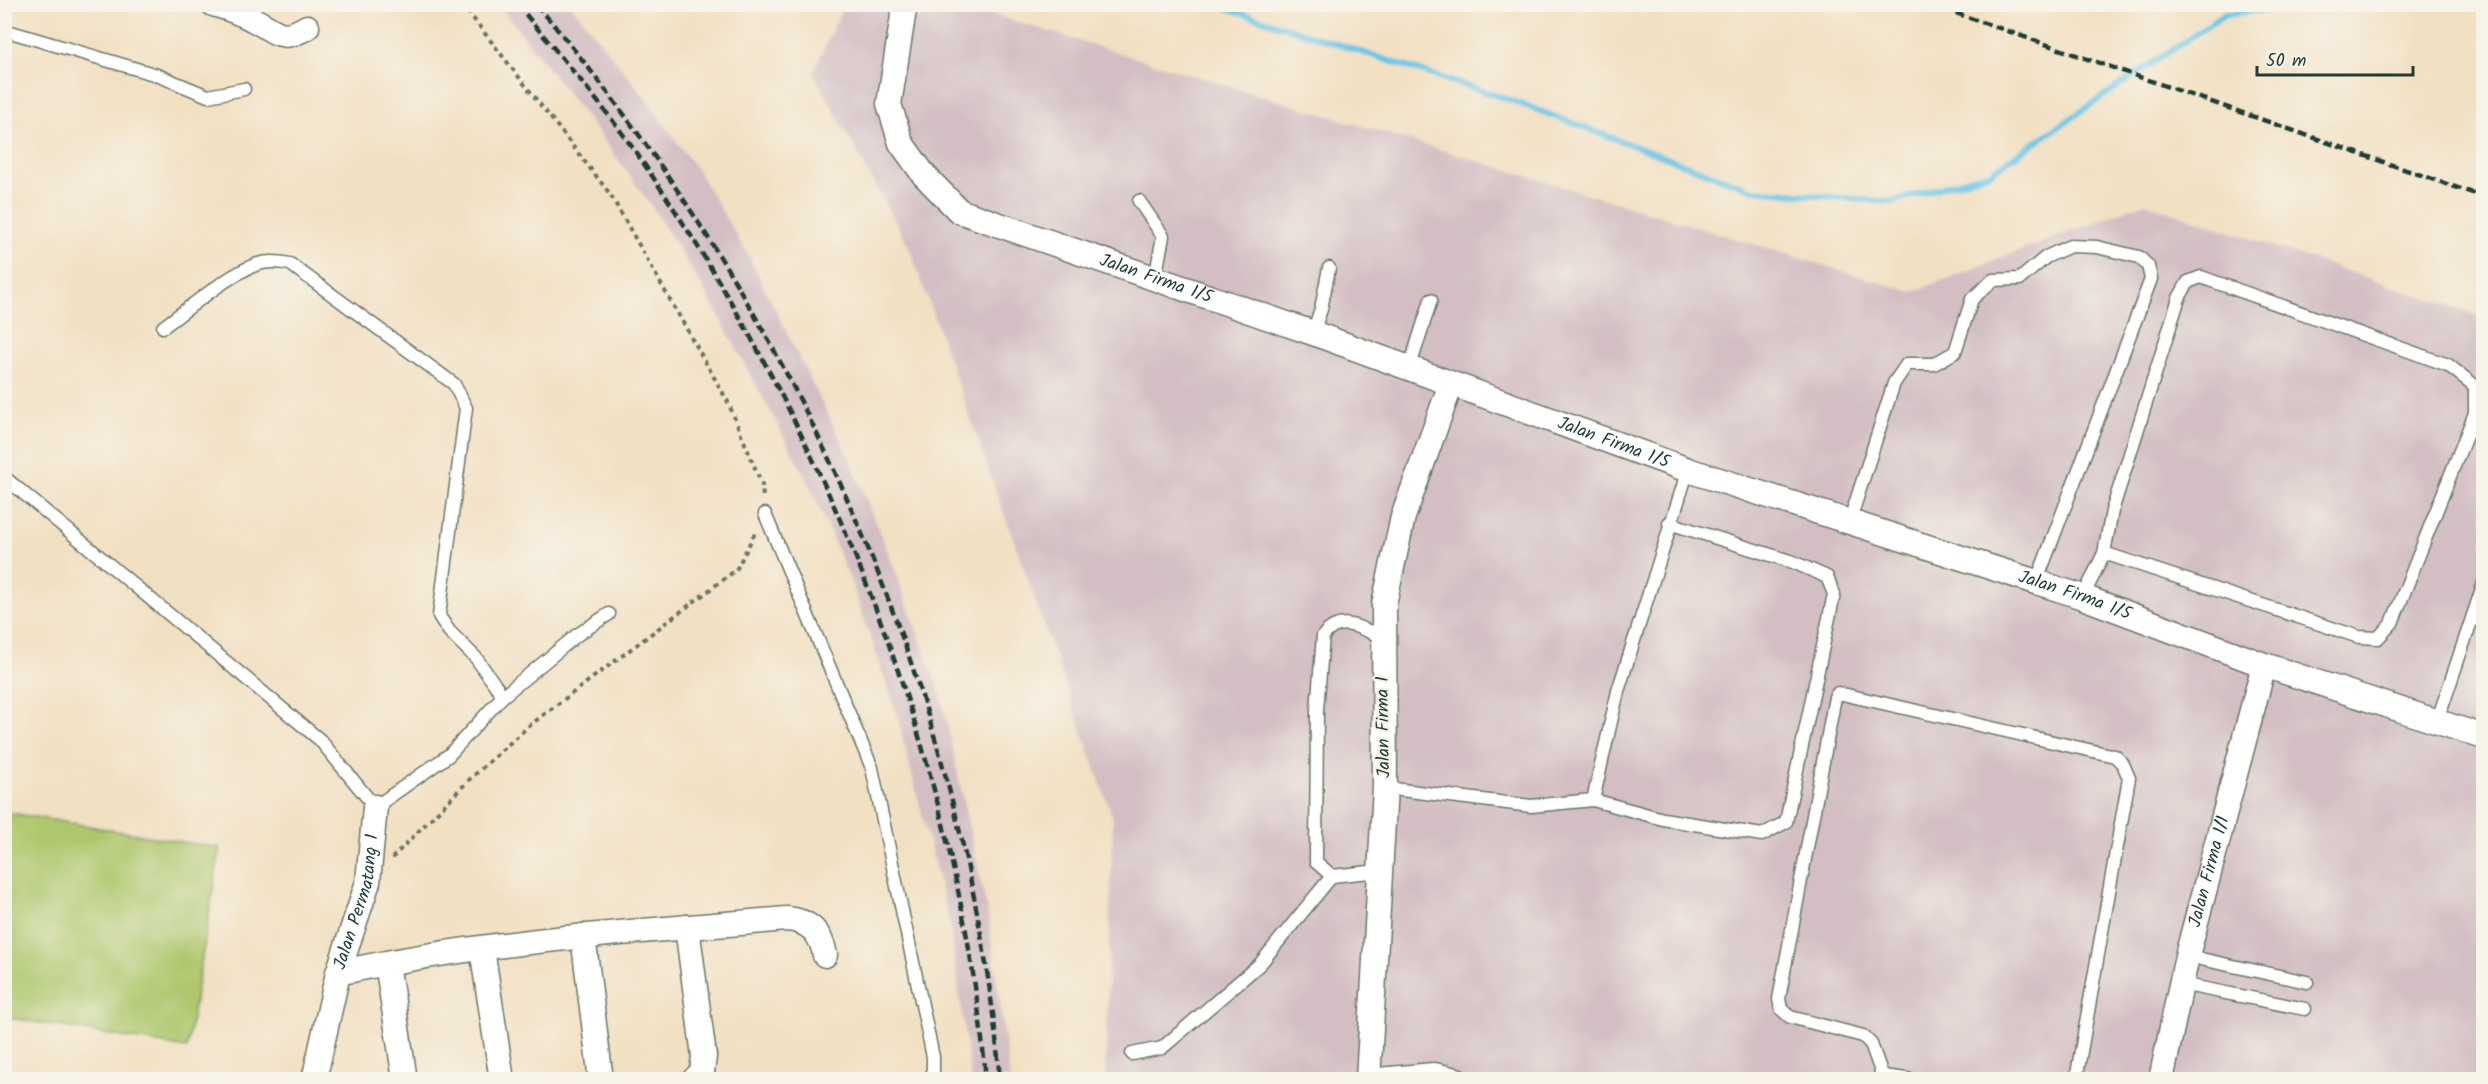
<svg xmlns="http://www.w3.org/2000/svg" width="2488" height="1084" font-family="Kalam,sans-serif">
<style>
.industrial{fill:#d2bec3}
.green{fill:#aec76d;stroke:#668250;stroke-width:1.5}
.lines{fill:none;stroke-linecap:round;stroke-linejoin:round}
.stream{stroke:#68c5e6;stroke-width:6}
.lane-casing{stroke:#697666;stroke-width:15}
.street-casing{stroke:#697666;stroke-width:27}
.path{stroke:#697666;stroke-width:4;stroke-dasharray:4.5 4.5;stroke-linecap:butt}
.lane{stroke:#fff;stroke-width:12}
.street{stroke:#fff;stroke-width:24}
.rail{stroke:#1f3d34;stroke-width:4.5;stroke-dasharray:9 4.5;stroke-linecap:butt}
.labels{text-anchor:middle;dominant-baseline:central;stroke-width:4.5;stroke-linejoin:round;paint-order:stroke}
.street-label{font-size:18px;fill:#1f3d34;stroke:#f7f3e8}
</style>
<rect width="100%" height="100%" fill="#f7f3e8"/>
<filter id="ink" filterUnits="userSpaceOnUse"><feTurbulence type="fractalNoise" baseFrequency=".0167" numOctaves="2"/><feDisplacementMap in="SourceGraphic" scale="12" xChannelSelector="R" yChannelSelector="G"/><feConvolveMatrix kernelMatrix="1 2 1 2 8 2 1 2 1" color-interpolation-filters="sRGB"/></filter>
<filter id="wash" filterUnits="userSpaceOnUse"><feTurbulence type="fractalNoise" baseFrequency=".008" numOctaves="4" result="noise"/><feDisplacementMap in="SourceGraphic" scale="24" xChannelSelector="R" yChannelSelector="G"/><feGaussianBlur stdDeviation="1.35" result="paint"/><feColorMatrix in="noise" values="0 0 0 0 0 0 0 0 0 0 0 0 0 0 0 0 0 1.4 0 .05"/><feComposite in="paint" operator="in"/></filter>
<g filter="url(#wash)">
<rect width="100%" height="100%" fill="#f2e0c3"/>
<g class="industrial">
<polygon points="499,5 571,5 646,99 698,171 749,257 849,457 895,570 942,700 988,915 1010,1079 971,1079 950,926 896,711 851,582 807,479 704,289 651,205 601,136"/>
<polygon points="844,5 961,5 1912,292 2145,203 2483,317 2483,1079 1105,1079 1113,818 909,247 813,72"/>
</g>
<polygon class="green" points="5,812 220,848 187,1048 5,1017"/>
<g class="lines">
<polyline class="stream" points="1214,4 1513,101 1753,190 1891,202 1990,173 2225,14 2325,4"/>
</g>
</g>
<g filter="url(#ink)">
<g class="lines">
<g class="lane-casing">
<g id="lane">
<polyline points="4,30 157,75 208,96 244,89"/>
<polyline points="1139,201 1163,236 1155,279"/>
<path d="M163,327c25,-18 67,-54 95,-63 10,-3 22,-2 32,0l164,120 12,24 -27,208 10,15 27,27 27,38"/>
<polyline points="1313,333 1321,309 1329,268"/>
<polyline points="1409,369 1431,300"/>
<polyline points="4,477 320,740 375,807 449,755 503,696 577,635 609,614"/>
<polyline points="765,514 872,768 933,1057 933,1080"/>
<polyline points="1849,523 1894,383 1907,364 1934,364 1955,352 1972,299 1993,280 2020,279 2046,257 2070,246 2097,247 2139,257 2148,266 2151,279 2036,583"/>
<polyline points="2083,597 2104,553 2112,511 2179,298 2188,282 2201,277 2448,365 2475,386 2475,413 2392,623 2378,638 2359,637 2104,553"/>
<polyline points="2437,722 2484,583"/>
<polyline points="1385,788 1531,806 1593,800 1663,819 1762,835 1786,822 1834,594 1827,577 1793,562 1669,523"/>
<polyline points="1593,800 1618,691 1688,470"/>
<path d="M1379,871l-47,5 -16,-14 1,-152 6,-74c18,-22 38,-8 60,2"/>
<polyline points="2187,956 2307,982"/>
<polyline points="2181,984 2305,1009"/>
<polyline points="1132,1054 1162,1048 1260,964 1332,876"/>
<polyline points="1884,1076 1913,1080"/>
<polyline points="1884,1080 1871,1044 1863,1036 1790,1017 1781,1009 1779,999 1835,697 1838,693 2115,756 2123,764 2129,778 2076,1080"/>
</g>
</g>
<g class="street-casing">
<g id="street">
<path d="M213,4c9,2 33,11 41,16 22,11 27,23 53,7"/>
<path id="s1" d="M904,10l-15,94 12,39 23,32 35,36 354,122 375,137 395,127 181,68 220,72"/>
<polyline points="687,927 704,1056 702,1072 694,1080"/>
<polyline points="583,936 601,1080"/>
<polyline points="482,949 502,1080"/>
<polyline points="387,963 405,1080"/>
<path d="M338,973c147,-33 299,-41 449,-54 23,2 34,14 38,36"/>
<path id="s2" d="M314,1080l24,-107 30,-91 7,-75"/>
<polyline points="1368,1080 1385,788 1384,604 1403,517 1451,384"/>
<polyline points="1379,1080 1434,1075 1456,1080"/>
<path id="s3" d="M2161,1080l26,-124 77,-291"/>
</g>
</g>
<g class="path">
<polyline points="462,4 610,194 728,402 762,485 763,498"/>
<polyline points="392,858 472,777 530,725 736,570 756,531"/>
</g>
<use href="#lane" class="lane"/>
<use href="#street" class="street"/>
<g class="rail">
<path d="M517,4c43,52 89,104 127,160 182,265 314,594 342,916"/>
<path d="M536,4c253,294 431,688 464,1076"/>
<polyline points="1930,4 2484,197"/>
</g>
</g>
</g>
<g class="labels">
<g class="street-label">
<text stroke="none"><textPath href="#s1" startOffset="434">Jalan Firma 1/5</textPath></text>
<text stroke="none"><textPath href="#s1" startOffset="920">Jalan Firma 1/5</textPath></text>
<text stroke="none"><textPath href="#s1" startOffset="1406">Jalan Firma 1/5</textPath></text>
<text transform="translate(1384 727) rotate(-91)">Jalan Firma 1</text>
<text stroke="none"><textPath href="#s3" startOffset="214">Jalan Firma 1/1</textPath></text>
<text stroke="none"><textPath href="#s2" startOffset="184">Jalan Permatang 1</textPath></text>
</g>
</g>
<rect width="2488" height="1084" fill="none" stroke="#f7f3e8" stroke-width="24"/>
<path d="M2257 66v9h156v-9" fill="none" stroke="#1f3d34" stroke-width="3"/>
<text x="2266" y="66" font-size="18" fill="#1f3d34" stroke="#f7f3e8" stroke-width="4.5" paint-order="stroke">50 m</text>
</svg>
